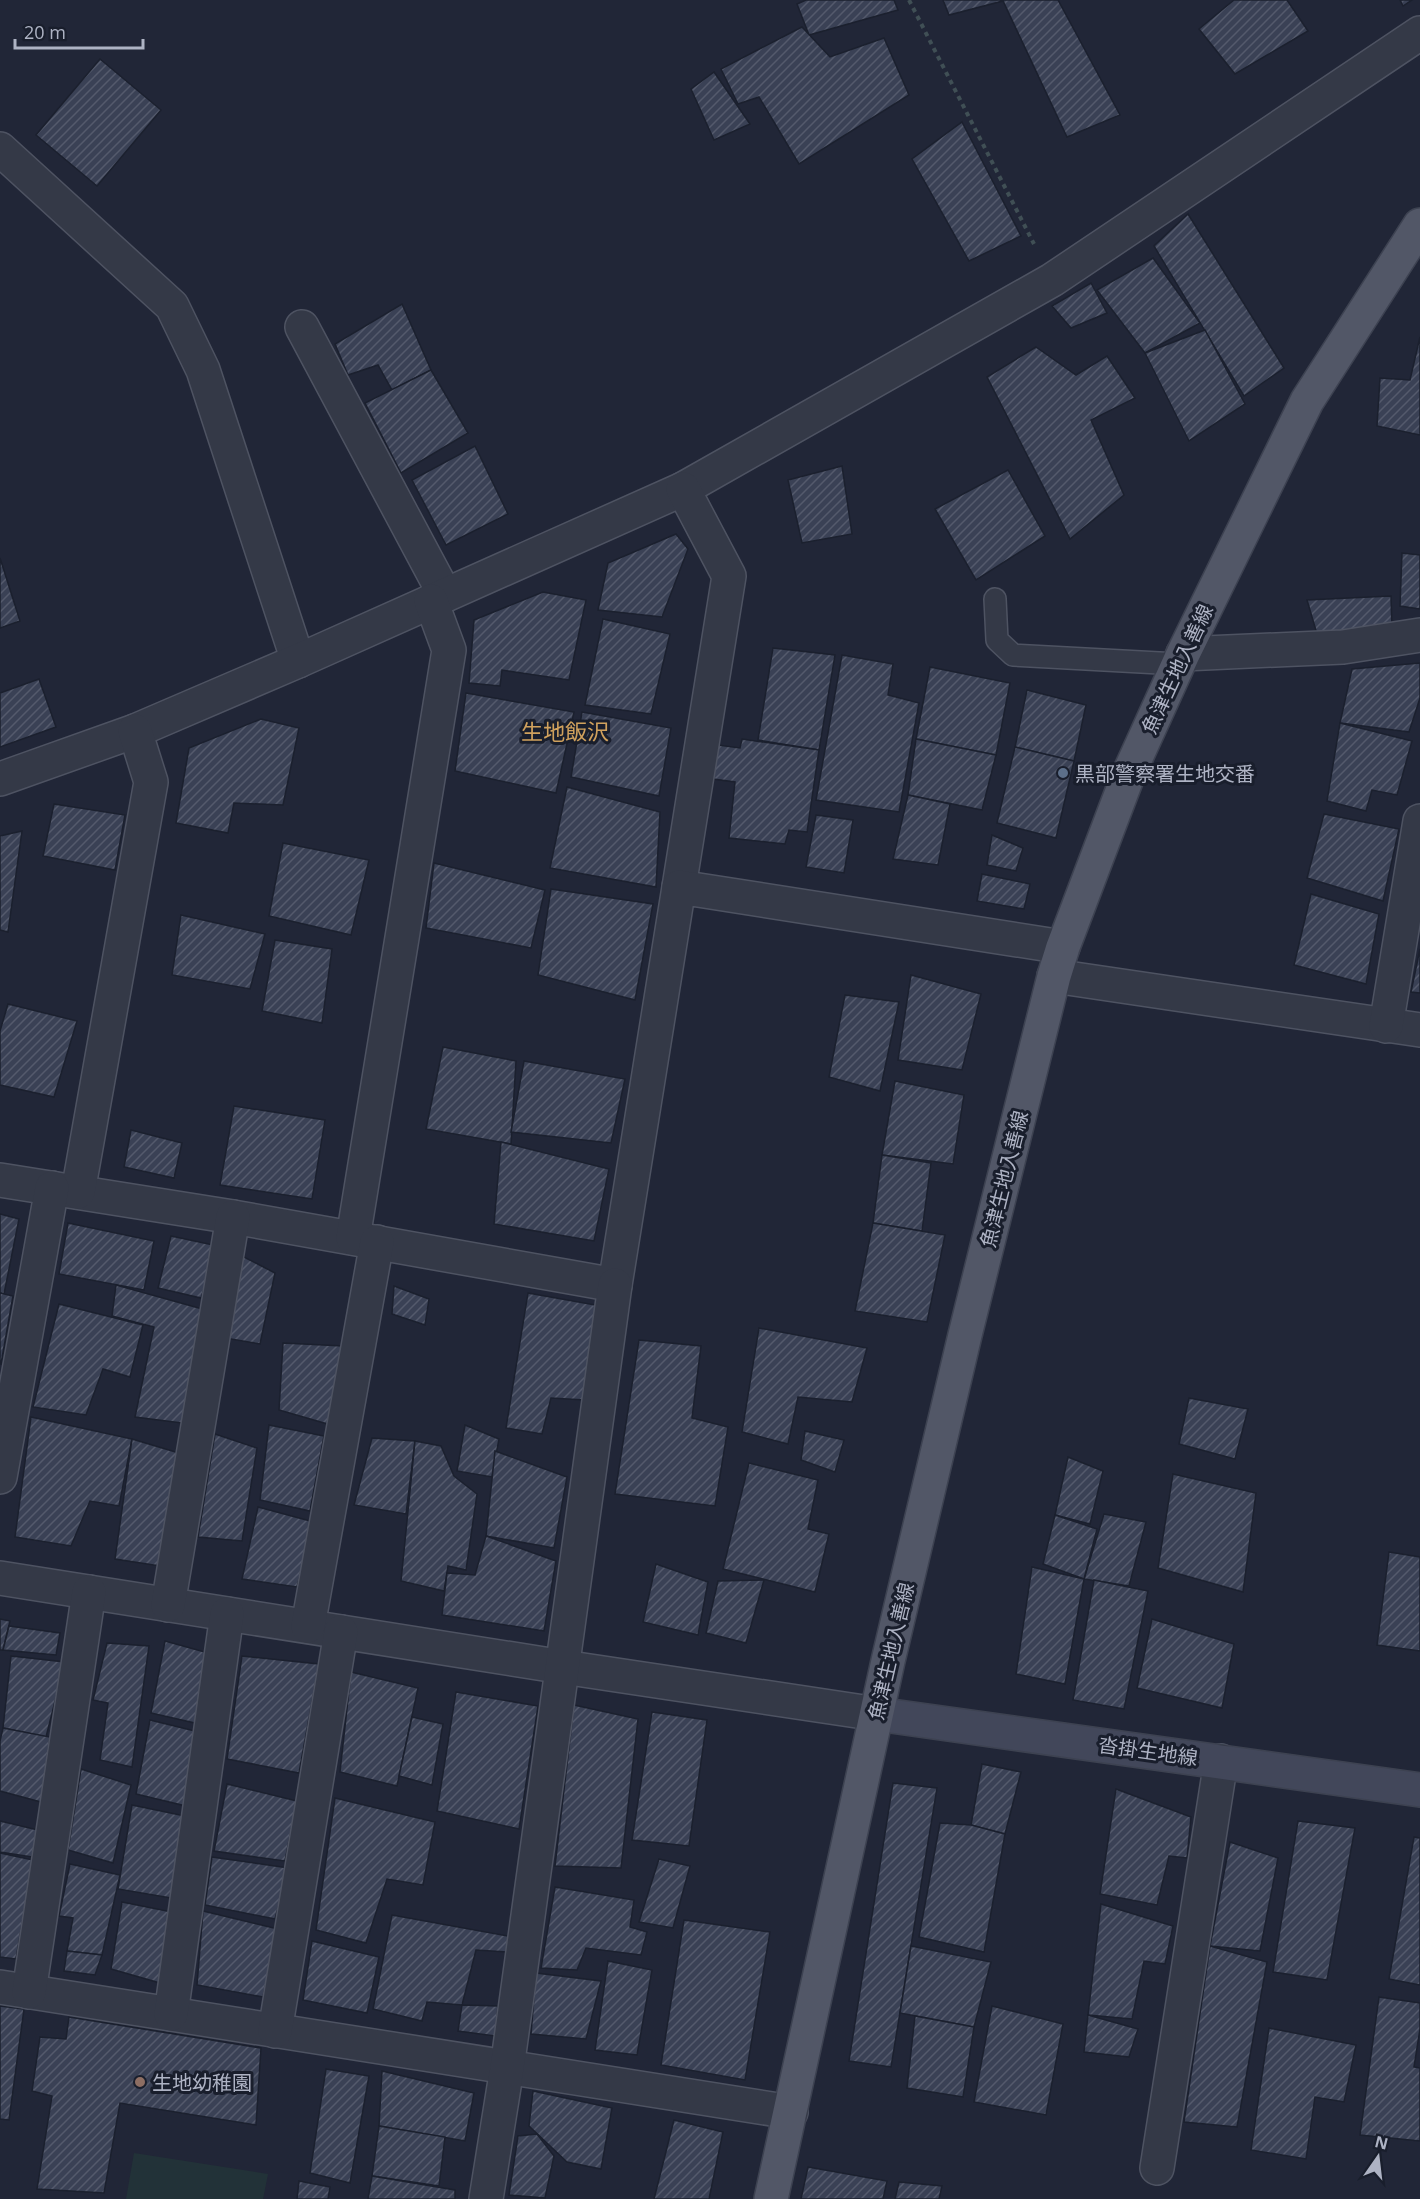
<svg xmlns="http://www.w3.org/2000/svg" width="1420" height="2199" font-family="'Open Sans','Noto Sans JP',sans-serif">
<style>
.green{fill:#223238}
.building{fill:url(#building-hatch);stroke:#1b202e;stroke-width:1.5}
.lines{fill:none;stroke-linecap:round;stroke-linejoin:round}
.service-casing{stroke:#4e5362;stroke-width:24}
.minor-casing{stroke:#4e5362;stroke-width:36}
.secondary-casing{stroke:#3d4251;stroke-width:36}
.primary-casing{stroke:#3d4251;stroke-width:36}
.path{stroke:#404f55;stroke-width:4;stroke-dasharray:4.5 4.5;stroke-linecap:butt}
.service{stroke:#343947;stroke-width:21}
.minor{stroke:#343947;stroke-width:33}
.secondary{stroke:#42475a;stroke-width:33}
.primary{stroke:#525767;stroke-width:33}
.service-dot{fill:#5c6f8a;stroke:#191e2c;stroke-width:2}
.education-dot{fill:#8d6e63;stroke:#191e2c;stroke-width:2}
.labels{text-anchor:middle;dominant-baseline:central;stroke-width:6;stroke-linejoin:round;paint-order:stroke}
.street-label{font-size:20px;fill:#aeb3c4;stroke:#191e2c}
.poi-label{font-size:20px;fill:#aeb3c4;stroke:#191e2c;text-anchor:start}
.quarter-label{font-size:22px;fill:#d0a15d;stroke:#191e2c}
</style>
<defs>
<pattern id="building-hatch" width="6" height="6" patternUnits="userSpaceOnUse" patternTransform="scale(1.5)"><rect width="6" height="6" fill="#3a4155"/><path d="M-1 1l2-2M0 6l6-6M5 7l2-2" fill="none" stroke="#545a6c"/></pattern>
</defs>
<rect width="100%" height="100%" fill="#212637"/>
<polygon class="green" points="134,2153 268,2174 263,2199 126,2199"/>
<g class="building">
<polygon points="806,0 894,0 898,10 809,35 797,4"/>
<polygon points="943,0 1058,0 1120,115 1067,137 1003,1 949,15"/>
<polygon points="1234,0 1287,0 1308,31 1235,74 1199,29"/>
<polygon points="1400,0 1412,0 1403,6"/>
<polygon points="802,27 830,57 884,38 909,95 799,164 759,97 738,104 721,69"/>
<polygon points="100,59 161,110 97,186 36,135"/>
<polygon points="714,72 750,124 714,140 691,89"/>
<polygon points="962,122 1021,236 969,261 912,159"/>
<polygon points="1188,214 1284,368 1244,396 1154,246"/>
<polygon points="1153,258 1200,323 1145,353 1097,290"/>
<polygon points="1091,283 1107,313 1071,328 1052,306"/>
<polygon points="402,304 431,370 392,390 378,365 348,375 335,344"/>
<polygon points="1205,330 1245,404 1189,441 1145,353"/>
<polygon points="1420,337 1420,435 1377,426 1380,378 1410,380"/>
<polygon points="1036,347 1076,375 1107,356 1135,398 1091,420 1124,495 1070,539 987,377"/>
<polygon points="431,370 468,433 401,473 365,403"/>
<polygon points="475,446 508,514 446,545 412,480"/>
<polygon points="842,466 852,534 802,543 788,480"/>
<polygon points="1008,470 1045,536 976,580 935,509"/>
<polygon points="676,534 688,549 662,617 598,610 608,563"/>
<polygon points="1402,553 1420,555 1420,609 1400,606"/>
<polygon points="0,558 20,621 0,628"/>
<polygon points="543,592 586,600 569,680 502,670 500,686 469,683 474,620"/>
<polygon points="1391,596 1392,628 1317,634 1307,600"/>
<polygon points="603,619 670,634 651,714 585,705"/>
<polygon points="773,648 835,655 819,750 758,740"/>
<polygon points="842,655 893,664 888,695 919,703 899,812 816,800"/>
<polygon points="1420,663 1420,698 1409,732 1340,723 1352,669"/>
<polygon points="930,667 1010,683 996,755 916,739"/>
<polygon points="39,679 56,727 0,747 0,693"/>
<polygon points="1027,690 1086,705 1074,761 1015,747"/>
<polygon points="466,693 574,712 556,793 455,771"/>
<polygon points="582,712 671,728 659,796 571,777"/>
<polygon points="261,719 299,728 283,805 234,803 228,833 176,823 189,748"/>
<polygon points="1340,723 1412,741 1397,795 1372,790 1366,811 1327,801"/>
<polygon points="742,739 819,750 807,832 789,830 785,844 729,838 735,782 713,779 718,745 740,748"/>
<polygon points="916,739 996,755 982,810 908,795"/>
<polygon points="1015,747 1074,761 1056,838 997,823"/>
<polygon points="567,787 660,812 656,887 550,868"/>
<polygon points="908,795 950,804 938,865 893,859"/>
<polygon points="54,804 125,815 115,870 43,856"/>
<polygon points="1324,814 1399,829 1383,901 1307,878"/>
<polygon points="816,815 853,820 844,873 806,867"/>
<polygon points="22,831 8,932 0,930 0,836"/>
<polygon points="992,835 1023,848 1016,871 987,865"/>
<polygon points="283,843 369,860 351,935 269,916"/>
<polygon points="434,863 545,890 531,948 426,928"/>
<polygon points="982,874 1030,884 1024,909 977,901"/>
<polygon points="551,889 653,904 635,1000 538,975"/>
<polygon points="1311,894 1379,914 1366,984 1294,965"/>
<polygon points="181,915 265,934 250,989 172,975"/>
<polygon points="275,940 332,949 322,1023 262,1011"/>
<polygon points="1420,949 1420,993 1411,992"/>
<polygon points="911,975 981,994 962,1070 898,1060"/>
<polygon points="845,995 899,1002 880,1091 829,1077"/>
<polygon points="8,1004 77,1021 54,1097 0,1085 0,1031"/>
<polygon points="443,1047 516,1061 511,1144 426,1129"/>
<polygon points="524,1061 625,1079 611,1143 511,1132"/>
<polygon points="895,1081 964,1095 953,1164 882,1155"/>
<polygon points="234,1106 325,1120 312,1199 220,1185"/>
<polygon points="131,1130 182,1143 174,1178 124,1167"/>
<polygon points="501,1142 609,1169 594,1241 494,1224"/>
<polygon points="882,1155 931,1163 922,1231 873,1223"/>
<polygon points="0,1214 19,1219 4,1294 0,1293"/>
<polygon points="68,1223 154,1241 144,1290 59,1274"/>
<polygon points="873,1223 945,1235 927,1322 855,1311"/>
<polygon points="171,1236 218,1246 201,1298 158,1288"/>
<polygon points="238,1254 275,1273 260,1344 225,1338"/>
<polygon points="116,1285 206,1310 182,1423 135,1417 154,1327 112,1316"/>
<polygon points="394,1286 429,1299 425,1325 392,1314"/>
<polygon points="0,1293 13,1296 1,1364 0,1364"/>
<polygon points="528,1293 601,1306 585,1400 551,1398 542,1434 506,1428"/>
<polygon points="59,1304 143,1325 130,1377 103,1369 86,1415 33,1407"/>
<polygon points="759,1328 867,1348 852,1402 798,1397 788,1444 742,1432"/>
<polygon points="639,1340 701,1346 692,1418 728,1427 715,1506 615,1494"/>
<polygon points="283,1343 343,1346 331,1425 279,1410"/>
<polygon points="1189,1398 1248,1409 1235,1459 1179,1444"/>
<polygon points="31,1417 132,1439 119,1506 90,1501 71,1546 15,1537"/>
<polygon points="269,1425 324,1436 310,1511 260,1500"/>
<polygon points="465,1425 499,1439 492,1477 457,1471"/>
<polygon points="805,1431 844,1440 835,1472 801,1460"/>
<polygon points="215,1434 257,1448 242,1541 198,1537"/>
<polygon points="372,1438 415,1441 406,1514 354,1505"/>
<polygon points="132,1439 179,1453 160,1566 115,1559"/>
<polygon points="415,1441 441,1446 454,1476 477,1494 466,1570 448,1566 444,1591 401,1581"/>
<polygon points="495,1451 567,1477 554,1548 486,1536"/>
<polygon points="1068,1457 1103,1471 1090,1524 1055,1515"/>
<polygon points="749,1463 818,1480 808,1529 829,1534 815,1592 723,1569"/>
<polygon points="1173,1474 1256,1493 1243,1592 1158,1568"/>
<polygon points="258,1507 314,1522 297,1587 242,1579"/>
<polygon points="1104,1514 1146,1522 1129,1586 1084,1579"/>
<polygon points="1055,1515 1097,1529 1084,1579 1043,1564"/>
<polygon points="486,1536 556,1561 544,1631 442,1615 447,1573 475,1575"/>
<polygon points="1389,1552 1420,1557 1420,1651 1377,1645"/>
<polygon points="656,1564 708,1582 698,1635 643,1622"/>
<polygon points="1032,1567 1084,1579 1065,1684 1016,1674"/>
<polygon points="764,1580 746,1643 706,1633 718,1581"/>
<polygon points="1094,1580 1148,1591 1124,1709 1073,1700"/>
<polygon points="0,1619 10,1621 3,1650 0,1650"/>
<polygon points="1152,1619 1234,1644 1222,1708 1137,1688"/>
<polygon points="9,1626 60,1633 56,1655 3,1650"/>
<polygon points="165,1641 212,1654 195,1723 151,1713"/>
<polygon points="107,1643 149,1646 132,1767 100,1760 108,1703 93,1700"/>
<polygon points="11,1656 65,1662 46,1737 3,1728"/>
<polygon points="242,1656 319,1664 299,1773 227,1759"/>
<polygon points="351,1672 418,1688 397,1786 340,1772"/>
<polygon points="456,1692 538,1706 519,1829 437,1811"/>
<polygon points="574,1705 638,1719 621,1868 555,1866"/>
<polygon points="652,1712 707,1720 689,1846 632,1840"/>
<polygon points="412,1717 443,1724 432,1785 399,1776"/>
<polygon points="150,1720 199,1732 186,1806 136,1794"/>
<polygon points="3,1728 50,1737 41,1802 0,1791 0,1741"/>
<polygon points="982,1764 1021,1772 1005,1834 971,1825"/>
<polygon points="81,1769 131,1785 113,1863 68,1850"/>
<polygon points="893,1783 937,1788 891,2067 849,2061"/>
<polygon points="227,1784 297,1801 285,1861 214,1851"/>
<polygon points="1116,1789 1191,1817 1187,1858 1169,1856 1157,1905 1100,1894"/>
<polygon points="335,1798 435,1822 423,1885 387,1879 366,1943 316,1930"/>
<polygon points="132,1805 185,1816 171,1898 118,1889"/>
<polygon points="0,1821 38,1830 32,1857 0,1852"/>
<polygon points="1298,1821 1355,1828 1327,1980 1273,1972"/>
<polygon points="940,1823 971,1825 1005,1834 984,1952 919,1937"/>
<polygon points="1414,1837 1420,1838 1420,1985 1389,1979"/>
<polygon points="1230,1842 1278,1858 1260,1951 1210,1946"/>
<polygon points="0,1853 33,1860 16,1959 0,1957"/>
<polygon points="212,1857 289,1868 275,1919 205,1905"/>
<polygon points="659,1859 690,1866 673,1928 639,1922"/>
<polygon points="70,1864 120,1875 102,1955 67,1951 73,1918 59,1916"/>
<polygon points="555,1887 634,1900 630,1927 647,1932 641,1955 586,1948 577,1970 541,1968"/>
<polygon points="122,1902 172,1912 160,1983 111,1969"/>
<polygon points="1101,1904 1173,1926 1165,1964 1144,1961 1132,2019 1088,2015"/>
<polygon points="203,1911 278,1929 263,1997 197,1985"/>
<polygon points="392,1915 508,1936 507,1952 476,1950 462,2005 427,2002 422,2021 373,2009"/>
<polygon points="684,1920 770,1932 745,2080 661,2065"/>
<polygon points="312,1941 379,1957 367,2013 303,2000"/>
<polygon points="911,1946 991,1962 974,2027 900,2013"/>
<polygon points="1210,1946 1267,1962 1237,2127 1184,2122"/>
<polygon points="67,1951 102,1955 95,1975 64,1971"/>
<polygon points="608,1961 652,1970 637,2055 595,2050"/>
<polygon points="536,1973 601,1981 586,2039 531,2034"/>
<polygon points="1379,1997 1420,2003 1420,2029 1414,2067 1420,2068 1420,2141 1360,2135"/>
<polygon points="462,2005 498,2006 495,2036 458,2031"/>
<polygon points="0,2006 24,2009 9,2120 0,2119"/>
<polygon points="992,2006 1063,2024 1046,2115 974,2102"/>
<polygon points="1088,2015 1138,2029 1129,2057 1084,2052"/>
<polygon points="915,2016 974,2027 963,2097 907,2088"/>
<polygon points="69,2017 261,2048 256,2125 120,2103 104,2193 37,2189 52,2096 32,2091 40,2037 66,2039"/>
<polygon points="1269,2028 1356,2045 1344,2102 1315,2097 1306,2159 1251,2150"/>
<polygon points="326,2069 369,2076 350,2183 310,2173"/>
<polygon points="382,2071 474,2093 465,2141 379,2126"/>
<polygon points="533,2091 612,2108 601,2169 567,2162 529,2126"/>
<polygon points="674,2120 723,2132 709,2199 654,2199"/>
<polygon points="379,2126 445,2137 439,2186 372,2176"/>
<polygon points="537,2134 554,2156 545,2198 509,2195 518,2136"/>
<polygon points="808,2167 887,2181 883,2199 801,2199"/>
<polygon points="372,2176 455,2190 455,2199 368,2199"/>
<polygon points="299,2181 330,2187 328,2199 297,2199"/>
<polygon points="899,2182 942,2186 939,2199 895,2199"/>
</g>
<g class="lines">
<g class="service-casing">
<polyline id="service" points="995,599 997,640 1013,655 1178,664"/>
</g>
<g class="minor-casing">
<g id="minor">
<polyline points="0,149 172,306 203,370 298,661"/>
<polyline points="302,327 445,595"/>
<polyline points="1183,654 1343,647 1420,635"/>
<polyline points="0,779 135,731 298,661 683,489 1052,280 1420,33"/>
<polyline points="679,887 729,576 683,489"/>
<polyline points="1054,976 1420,1030"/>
<polyline points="1386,1026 1420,821"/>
<polyline points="0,1180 233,1217 615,1285 679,887 1063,947"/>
<polyline points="78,1192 151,782 135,731"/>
<polyline points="353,1238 449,650 431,601"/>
<polyline points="0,1477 52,1188"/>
<polyline points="0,1578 563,1667 877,1714"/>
<polyline points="168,1605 233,1217"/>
<polyline points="308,1626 377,1242"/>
<polyline points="0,1987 791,2112"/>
<polyline points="29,1992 89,1592"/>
<polyline points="171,2014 227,1614"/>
<polyline points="275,2031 341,1632"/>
<polyline points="1157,2168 1221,1761"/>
<polyline points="486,2199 507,2068 615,1285"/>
</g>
</g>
<g class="secondary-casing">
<polyline id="secondary" points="877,1714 1420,1790"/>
</g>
<g class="primary-casing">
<polyline id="primary" points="771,2199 888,1661 965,1335 1054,976 1063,947 1129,773 1183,654 1307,401 1420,225"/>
</g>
<polyline class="path" points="909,0 1034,244"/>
<use href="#service" class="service"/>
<use href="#minor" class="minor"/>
<use href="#secondary" class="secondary"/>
<use href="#primary" class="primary"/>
</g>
<circle class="service-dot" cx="1063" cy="773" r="6"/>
<circle class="education-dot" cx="140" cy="2082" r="6"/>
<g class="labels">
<g class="street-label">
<text transform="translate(1177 669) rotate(-65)">魚津生地入善線</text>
<text transform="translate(1004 1179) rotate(-76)">魚津生地入善線</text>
<text transform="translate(891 1651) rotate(-77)">魚津生地入善線</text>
<text transform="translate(1148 1751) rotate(8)">沓掛生地線</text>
</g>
<g class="poi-label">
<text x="1075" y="773">黒部警察署生地交番</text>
<text x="152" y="2082">生地幼稚園</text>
</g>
<g class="quarter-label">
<text x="565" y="731">生地飯沢</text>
</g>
</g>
<g transform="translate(1378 2157) rotate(14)" stroke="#191e2c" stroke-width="4.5" paint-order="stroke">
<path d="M0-4.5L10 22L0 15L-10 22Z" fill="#aeb3c4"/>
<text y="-9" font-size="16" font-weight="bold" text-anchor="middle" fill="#aeb3c4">N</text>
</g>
<path d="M15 39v9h128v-9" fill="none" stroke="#aeb3c4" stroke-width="3"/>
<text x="24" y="39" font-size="18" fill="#aeb3c4" stroke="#191e2c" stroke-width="4.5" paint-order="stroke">20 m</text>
</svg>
